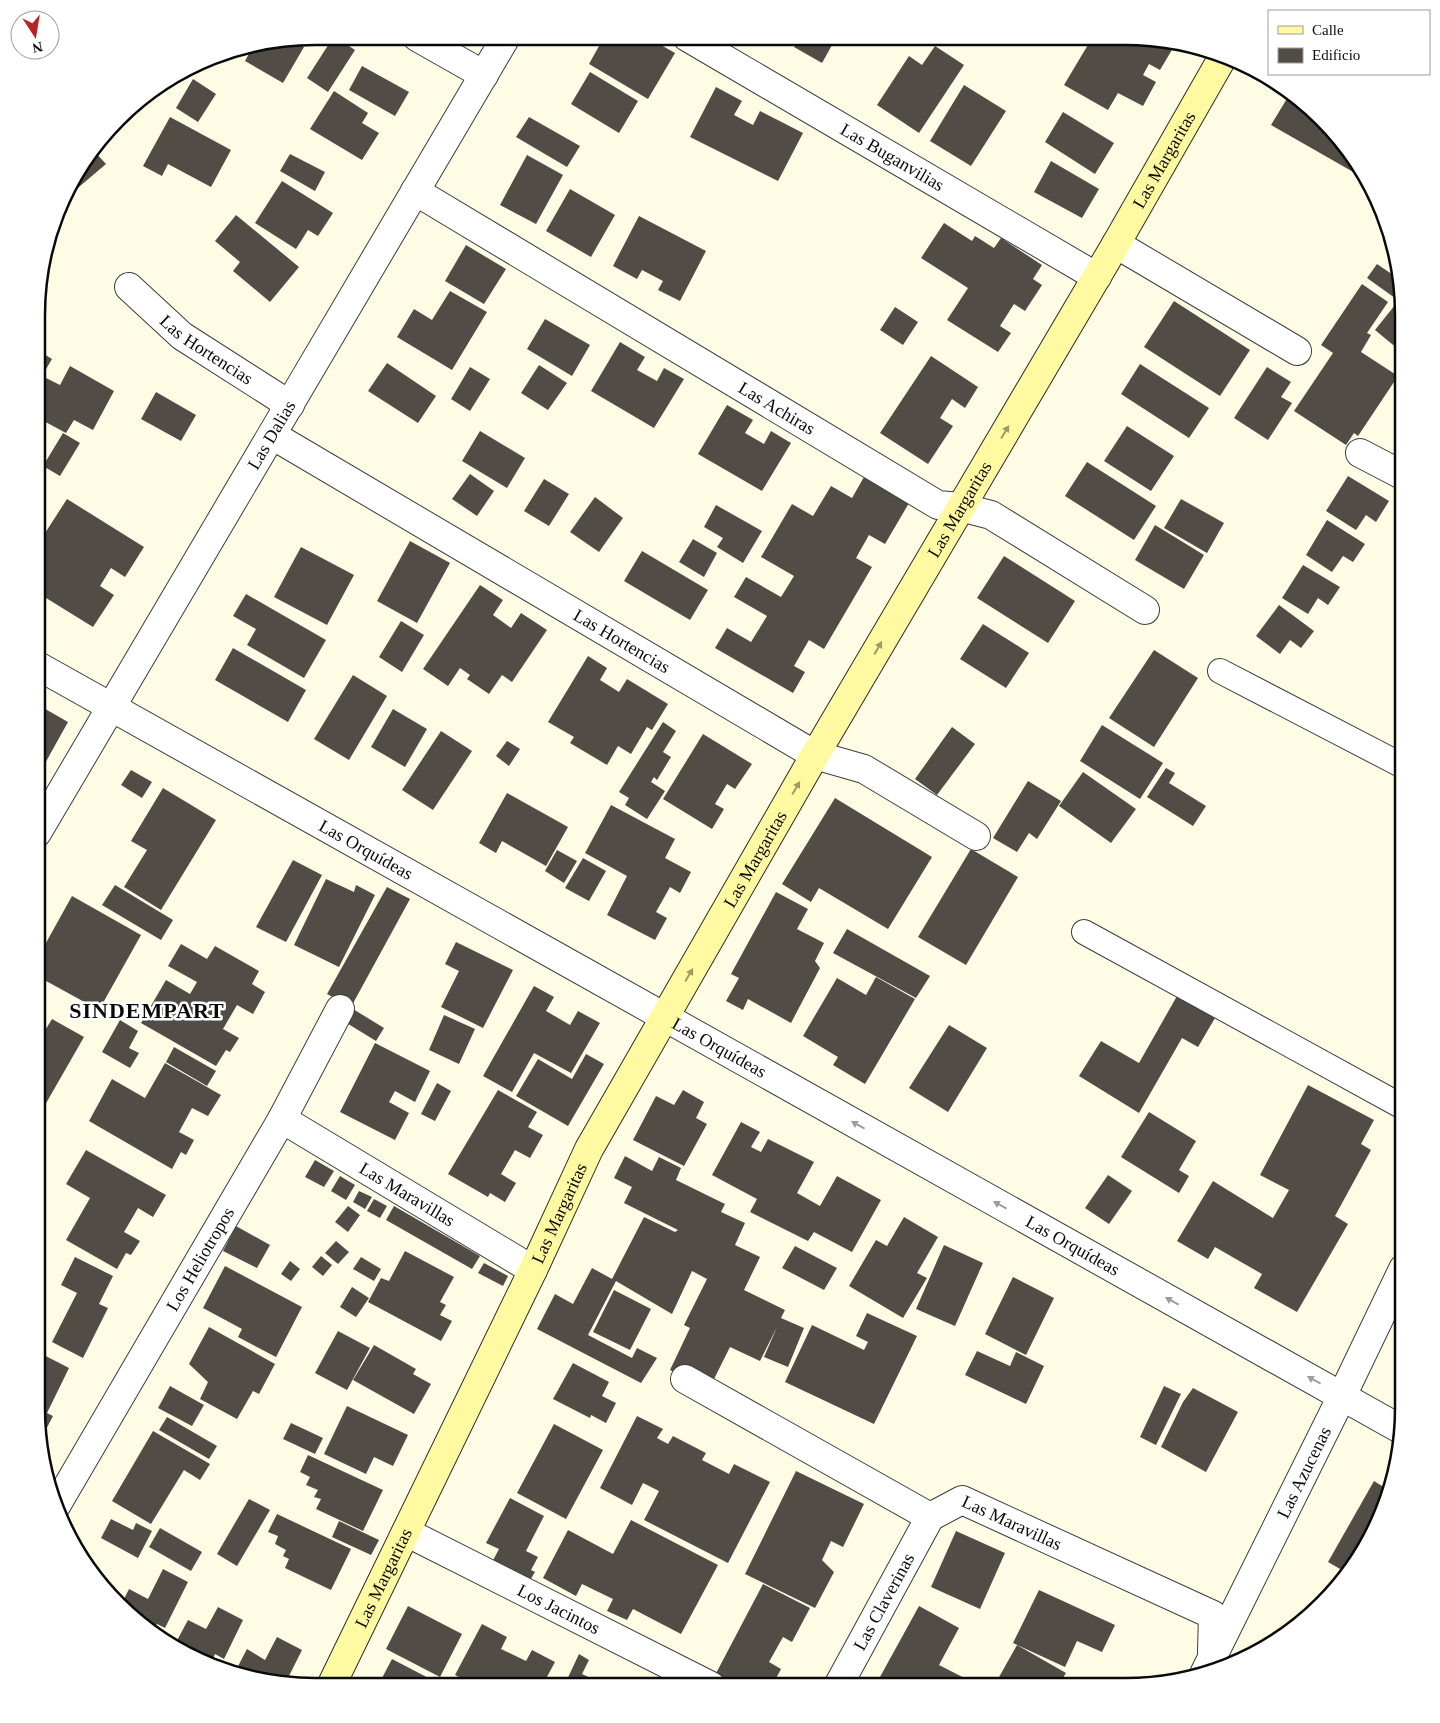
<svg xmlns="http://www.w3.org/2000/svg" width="1440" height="1723" font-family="Georgia,serif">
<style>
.building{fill:#524c46}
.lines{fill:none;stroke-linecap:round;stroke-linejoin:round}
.lane-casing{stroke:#3d3d3d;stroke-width:26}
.street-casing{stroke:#3d3d3d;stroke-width:30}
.secondary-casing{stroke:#2c2c2c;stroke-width:30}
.lane{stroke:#fff;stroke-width:24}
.street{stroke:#fff;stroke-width:28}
.secondary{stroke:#fffaa1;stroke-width:28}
.oneway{fill:#9d9a65}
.oneway2{fill:#9d9d9d}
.labels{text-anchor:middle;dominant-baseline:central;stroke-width:5;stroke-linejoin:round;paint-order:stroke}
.street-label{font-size:18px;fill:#0a0a0a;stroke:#fff}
.district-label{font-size:22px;font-weight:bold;letter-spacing:1px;fill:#0a0a0a;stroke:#fff}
.rim{fill:none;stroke:#0a0a0a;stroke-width:2.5}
</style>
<rect width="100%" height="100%" fill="#fffce6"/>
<g class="building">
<polygon points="334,36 355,50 328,92 307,78"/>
<polygon points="604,37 647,37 675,53 648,99 589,64"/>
<polygon points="800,38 836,38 822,63 794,47"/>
<polygon points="1092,38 1162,39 1176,43 1160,70 1149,64 1143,75 1156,82 1143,106 1118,93 1108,110 1064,85"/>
<polygon points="292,40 304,47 283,83 245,61 253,46"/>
<polygon points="935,46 964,65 919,133 877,105 909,56 922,65"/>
<polygon points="362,66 409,92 395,116 349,90"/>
<polygon points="590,72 638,101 619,133 571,104"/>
<polygon points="193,79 216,94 198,122 176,108"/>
<polygon points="964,85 1006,111 971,166 930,141"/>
<polygon points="716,87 742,101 734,115 753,125 760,111 803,133 778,181 690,137"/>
<polygon points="334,91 368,113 362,123 379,133 362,160 310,129"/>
<polygon points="1291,92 1322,118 1366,175 1369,181 1271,125"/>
<polygon points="1063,112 1114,143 1095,174 1045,142"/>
<polygon points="170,117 231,150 211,187 168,164 162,176 143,166"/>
<polygon points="529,117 580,146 567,167 516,137"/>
<polygon points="94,151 106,164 66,198 73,176"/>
<polygon points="290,154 325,172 315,191 280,171"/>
<polygon points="527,155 563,175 536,224 500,205"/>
<polygon points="1051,161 1099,189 1082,218 1034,192"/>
<polygon points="282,181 333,213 318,236 308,230 296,249 255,223"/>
<polygon points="570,189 615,215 591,257 546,231"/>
<polygon points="236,215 299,267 270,302 233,271 240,262 215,241"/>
<polygon points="639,216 706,251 680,301 658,290 663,281 642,270 637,279 613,266"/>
<polygon points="944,223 972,241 975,236 994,248 1001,238 1042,265 1033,279 1042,285 1025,311 1014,304 1000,326 1011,333 998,352 947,320 968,288 921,258"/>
<polygon points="466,245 506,269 484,304 445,281"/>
<polygon points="1377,264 1399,279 1402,303 1367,278"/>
<polygon points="1362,284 1388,302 1367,333 1371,335 1361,352 1398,376 1358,436 1354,433 1346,445 1294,411 1333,353 1321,345"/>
<polygon points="450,291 487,312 452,370 397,337 414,309 432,320"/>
<polygon points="1174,301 1250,350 1220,396 1144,347"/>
<polygon points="1395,305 1403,312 1404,354 1375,330"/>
<polygon points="895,307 918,322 903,345 880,330"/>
<polygon points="545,319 590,345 572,376 527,349"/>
<polygon points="620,342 645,357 637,370 657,381 664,368 684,379 654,428 591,391"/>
<polygon points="39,351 52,359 42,376 60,385 70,366 114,391 93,430 74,420 66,433 38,418"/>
<polygon points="931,356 978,387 965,408 952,399 940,418 953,426 928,464 880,433"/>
<polygon points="387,363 436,396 418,423 368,391"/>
<polygon points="1140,364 1209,408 1189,438 1121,394"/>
<polygon points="539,365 567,383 548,410 521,393"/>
<polygon points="470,367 490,379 470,411 451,399"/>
<polygon points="1267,367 1291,382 1281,397 1292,403 1268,440 1234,418"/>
<polygon points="156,392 196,415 181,441 141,419"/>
<polygon points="727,405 753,420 745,433 764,444 771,431 791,443 762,491 698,454"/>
<polygon points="1127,426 1174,456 1151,491 1104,461"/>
<polygon points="480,431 525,458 507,488 462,461"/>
<polygon points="63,433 80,443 60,476 43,466"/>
<polygon points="1087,462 1156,506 1134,540 1065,496"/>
<polygon points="470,474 494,491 477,516 452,499"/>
<polygon points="1348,476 1389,501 1376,522 1366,515 1356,530 1326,511"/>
<polygon points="864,477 909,503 885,544 869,535 856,558 872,567 824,649 809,640 794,666 805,672 793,693 715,648 727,628 751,642 767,616 734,597 746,577 781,597 794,576 761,557 792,504 813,516 831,486 852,498"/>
<polygon points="544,479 569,494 549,526 524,511"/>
<polygon points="595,497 623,518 599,552 570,532"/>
<polygon points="67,499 144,547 125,577 111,568 100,586 114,595 93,627 38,593 38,544"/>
<polygon points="1181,499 1224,523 1207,553 1164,528"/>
<polygon points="716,505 762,531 743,563 717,547 723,538 704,527"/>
<polygon points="1327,520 1365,544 1353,562 1343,556 1332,572 1306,555"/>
<polygon points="1155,525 1204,555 1184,589 1135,560"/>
<polygon points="693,539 717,553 704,577 679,562"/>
<polygon points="410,541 450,563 417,623 377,601"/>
<polygon points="301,547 354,575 327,625 274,597"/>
<polygon points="642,551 708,590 690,620 624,581"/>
<polygon points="1004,556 1075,601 1048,643 977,598"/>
<polygon points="1303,565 1340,587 1328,605 1318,598 1308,614 1282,598"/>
<polygon points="480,585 503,600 493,615 511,628 521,613 547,630 512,682 502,675 489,694 467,679 470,675 460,668 448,686 423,669"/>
<polygon points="246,594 326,640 304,678 247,645 256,629 233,616"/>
<polygon points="1279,605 1314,631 1301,648 1290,640 1280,654 1256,636"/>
<polygon points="401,621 424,635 402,672 379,657"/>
<polygon points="983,624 1029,653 1006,688 960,659"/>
<polygon points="233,648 306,690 288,722 215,680"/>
<polygon points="1154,650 1198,678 1154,747 1109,718"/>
<polygon points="588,656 607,668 600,680 619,692 627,679 668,704 652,730 647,727 631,754 618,746 607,765 570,743 574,737 548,722"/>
<polygon points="353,675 387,696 349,760 314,739"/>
<polygon points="1404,702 1404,722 1395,718"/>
<polygon points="40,706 68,722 38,776 38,711"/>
<polygon points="393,709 427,729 405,767 371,747"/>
<polygon points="663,722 676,731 663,752 671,757 657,780 654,777 651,782 665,791 647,819 625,805 629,798 619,792"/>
<polygon points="1102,725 1163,763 1140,799 1080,761"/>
<polygon points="952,727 975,744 937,795 915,779"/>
<polygon points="441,731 472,751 433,810 402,790"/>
<polygon points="703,734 752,764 735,789 727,784 715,804 724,809 712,829 663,799"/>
<polygon points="507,741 520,749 509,766 496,756"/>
<polygon points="1166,768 1175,773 1169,783 1206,806 1193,826 1147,797"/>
<polygon points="131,770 152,782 142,798 121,785"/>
<polygon points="1083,772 1136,809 1111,843 1059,806"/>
<polygon points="1028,781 1061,801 1037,839 1029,833 1017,852 993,838"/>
<polygon points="163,788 216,820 161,910 124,887 147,850 131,841"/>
<polygon points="507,793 568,827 546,866 502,841 496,853 479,843"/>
<polygon points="835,798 932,857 888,929 819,888 811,902 782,884"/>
<polygon points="611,805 675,839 665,858 691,872 680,893 670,887 656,912 667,918 655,940 607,915 627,876 585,853"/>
<polygon points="971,849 1018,877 966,965 918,937"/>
<polygon points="557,850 577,861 564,883 545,871"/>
<polygon points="583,858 606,871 589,901 565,888"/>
<polygon points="293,860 322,875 286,942 256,927"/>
<polygon points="326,879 354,892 356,885 375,895 339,967 294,945"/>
<polygon points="115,885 173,920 161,940 102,905"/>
<polygon points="387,887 410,899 351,1007 327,994"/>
<polygon points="776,892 808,909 797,929 824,943 815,961 820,968 791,1023 748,999 743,1010 726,1001 739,978 731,974"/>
<polygon points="72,896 141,935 99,1010 37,976 37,959"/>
<polygon points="847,929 930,976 916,998 833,953"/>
<polygon points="456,942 513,970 483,1028 441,1007 459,971 445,964"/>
<polygon points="181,944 207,959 215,946 259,971 252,984 265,992 253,1014 237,1005 223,1029 239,1038 230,1052 226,1050 216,1066 141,1023 166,980 190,994 197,982 168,966"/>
<polygon points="876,977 915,999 865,1084 833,1065 838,1057 803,1036 837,978 866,995"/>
<polygon points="534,986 554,997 546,1011 570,1025 578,1011 600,1023 571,1073 534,1053 512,1092 483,1076"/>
<polygon points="1177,996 1215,1018 1198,1047 1182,1038 1139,1113 1079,1076 1101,1041 1139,1063"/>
<polygon points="353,1009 384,1028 376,1041 345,1022"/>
<polygon points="444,1015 475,1029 459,1064 429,1050"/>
<polygon points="52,1019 84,1037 37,1119 37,1028 44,1032"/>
<polygon points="120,1020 138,1031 129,1048 139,1053 130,1068 102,1052"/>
<polygon points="949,1025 987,1048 948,1112 909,1088"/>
<polygon points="375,1043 430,1071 415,1102 395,1091 389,1102 409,1113 395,1140 340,1112"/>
<polygon points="174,1047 216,1071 207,1086 166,1062"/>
<polygon points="586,1054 604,1064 568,1126 516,1096 538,1059 572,1079"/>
<polygon points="165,1063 221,1095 208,1116 192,1108 179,1132 194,1140 186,1155 181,1152 172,1169 89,1121 112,1079 145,1098"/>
<polygon points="437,1083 451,1091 435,1121 421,1114"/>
<polygon points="1308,1085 1374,1120 1361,1144 1371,1150 1335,1216 1348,1224 1297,1312 1254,1288 1262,1274 1215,1247 1208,1259 1177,1241 1213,1181 1273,1218 1289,1190 1260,1175"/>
<polygon points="498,1090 537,1112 528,1127 543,1135 530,1158 515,1150 501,1174 516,1183 505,1202 490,1193 488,1197 448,1174"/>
<polygon points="683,1090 704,1102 696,1118 707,1124 684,1166 633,1140 656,1096 674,1105"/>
<polygon points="1149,1112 1196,1141 1179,1170 1189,1176 1179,1193 1121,1157"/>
<polygon points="741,1122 760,1132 751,1147 761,1152 768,1139 814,1162 797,1193 820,1206 837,1176 881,1200 852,1252 814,1232 808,1241 750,1212 757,1199 712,1175"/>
<polygon points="86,1150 166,1195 153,1217 138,1208 124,1232 140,1241 131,1255 126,1253 117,1269 66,1240 90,1198 66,1184"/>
<polygon points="625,1156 652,1171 659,1157 681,1168 676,1180 725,1204 721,1212 745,1223 735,1245 760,1257 744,1290 785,1310 781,1318 804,1328 788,1367 764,1357 777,1327 760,1361 730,1347 709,1389 670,1370 690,1328 684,1325 707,1279 692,1271 672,1314 616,1281 588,1335 632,1358 637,1348 657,1358 641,1383 537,1329 555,1294 573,1304 592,1268 612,1279 644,1217 675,1232 678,1230 624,1203 632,1187 614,1178"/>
<polygon points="315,1160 334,1171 324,1187 305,1177"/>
<polygon points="1108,1175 1132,1191 1109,1224 1085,1208"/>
<polygon points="340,1176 355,1185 346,1200 331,1191"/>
<polygon points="359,1191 372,1197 365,1209 353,1202"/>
<polygon points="374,1199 387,1206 380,1218 367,1211"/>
<polygon points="348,1206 360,1215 348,1232 335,1222"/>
<polygon points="394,1206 480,1256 472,1269 386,1220"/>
<polygon points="904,1217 938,1237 917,1273 927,1278 903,1318 849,1286 876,1240 887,1246"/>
<polygon points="236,1226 270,1245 257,1268 223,1251"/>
<polygon points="336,1241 349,1252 338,1264 325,1253"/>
<polygon points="944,1245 983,1263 955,1326 916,1309"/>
<polygon points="795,1246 837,1268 824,1290 782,1268"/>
<polygon points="405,1251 454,1277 440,1302 446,1305 440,1315 452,1321 441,1341 368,1302 381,1278 389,1281"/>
<polygon points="321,1256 332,1265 323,1276 312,1267"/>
<polygon points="75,1257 113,1276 99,1304 108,1308 83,1358 52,1342 77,1293 61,1285"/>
<polygon points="361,1257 381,1269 374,1281 353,1269"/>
<polygon points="290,1261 300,1269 291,1281 281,1274"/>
<polygon points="484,1263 508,1276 503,1286 478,1273"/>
<polygon points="225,1266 302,1307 276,1357 238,1337 242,1329 203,1308"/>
<polygon points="1013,1277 1054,1298 1026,1355 985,1334"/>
<polygon points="352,1287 369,1298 356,1317 340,1307"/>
<polygon points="614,1290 651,1309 630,1350 593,1332"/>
<polygon points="867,1313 917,1336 874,1424 785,1382 812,1325 864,1350 868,1342 856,1336"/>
<polygon points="209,1327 275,1364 259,1394 253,1391 237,1419 200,1399 208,1382 189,1364"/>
<polygon points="338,1331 370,1348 347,1390 315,1373"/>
<polygon points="374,1345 416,1369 413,1374 431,1384 414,1414 353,1380"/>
<polygon points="36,1351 69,1368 47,1413 53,1416 42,1437 40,1436 36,1408"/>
<polygon points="977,1351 1010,1366 1016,1352 1044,1366 1026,1404 965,1375"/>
<polygon points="573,1363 609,1382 602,1396 616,1403 606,1423 591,1415 590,1418 553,1399"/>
<polygon points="170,1386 204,1405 192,1426 158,1408"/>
<polygon points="1164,1386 1181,1394 1156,1445 1140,1437"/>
<polygon points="1193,1388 1238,1412 1206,1472 1161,1447 1183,1402"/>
<polygon points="347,1406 408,1435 393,1466 374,1457 366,1474 324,1454"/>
<polygon points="637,1416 663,1429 657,1438 668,1444 673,1436 706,1453 702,1460 729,1474 734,1464 770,1482 728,1563 644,1520 659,1491 643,1483 632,1505 600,1488"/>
<polygon points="167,1417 217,1446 209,1459 159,1430"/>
<polygon points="291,1423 323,1438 315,1454 283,1439"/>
<polygon points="554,1424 603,1450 566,1519 517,1493"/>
<polygon points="153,1431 210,1464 200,1480 184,1470 151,1524 112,1501"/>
<polygon points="308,1455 383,1490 363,1531 316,1509 321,1499 314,1497 318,1490 306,1485 310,1477 300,1472"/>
<polygon points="796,1471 864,1504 843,1547 831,1541 822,1560 834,1572 815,1608 745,1574"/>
<polygon points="1374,1481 1390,1491 1389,1497 1366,1548 1347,1573 1328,1562"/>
<polygon points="510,1498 544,1516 526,1551 538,1557 531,1570 535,1572 526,1587 489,1568 499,1549 486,1543"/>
<polygon points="249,1499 270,1510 237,1566 217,1554"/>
<polygon points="277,1514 351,1549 331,1590 285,1568 289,1559 283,1556 286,1550 275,1544 278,1536 268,1532"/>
<polygon points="111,1519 133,1530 136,1523 152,1531 138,1558 101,1538"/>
<polygon points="631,1520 718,1565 681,1634 633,1609 627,1620 607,1611 613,1599 582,1584 576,1596 543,1578 568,1530 613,1554"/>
<polygon points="339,1521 379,1540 371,1555 332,1537"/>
<polygon points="160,1528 202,1552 191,1571 149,1547"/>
<polygon points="956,1531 1005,1553 980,1609 931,1587"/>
<polygon points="163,1569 188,1582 165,1628 157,1624 152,1632 120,1607 129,1589 148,1599"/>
<polygon points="763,1584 810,1608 792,1642 783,1637 769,1662 781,1669 772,1686 727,1686 713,1679"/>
<polygon points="1039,1590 1115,1625 1102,1652 1077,1641 1065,1667 1013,1643"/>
<polygon points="408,1606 462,1634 440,1677 386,1649"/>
<polygon points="919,1606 959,1628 939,1665 980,1686 875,1686"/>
<polygon points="218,1607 243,1620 224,1659 215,1654 210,1665 173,1648 188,1620 206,1629"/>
<polygon points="482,1624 507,1637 501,1649 526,1661 532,1650 555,1662 542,1686 477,1686 455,1675"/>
<polygon points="277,1637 302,1650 285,1684 234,1674 247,1649 265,1660"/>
<polygon points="1017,1645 1066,1673 1058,1686 994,1686"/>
<polygon points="579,1654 589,1660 582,1674 599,1682 596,1686 564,1686"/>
<polygon points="392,1659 440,1684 439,1686 399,1686 382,1678"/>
</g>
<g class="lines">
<g class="lane-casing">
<g id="lane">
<polyline points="1220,671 1403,766"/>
<polyline points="1084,932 1403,1107"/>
</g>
</g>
<g class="street-casing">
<g id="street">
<polyline points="417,37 484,75"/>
<path id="s1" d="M687,37l410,240"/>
<path id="s2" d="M415,191l523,314 22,2 31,8 154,95"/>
<polyline points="1116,244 1297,351"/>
<path id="s3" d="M129,287l53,49 108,69"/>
<path id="s4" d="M272,435l543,320 49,14 112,67"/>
<polyline points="1360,453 1404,476"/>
<path id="s5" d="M38,666l1364,764"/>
<path id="s6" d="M37,833l469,-796"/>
<path id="s7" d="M282,1119l251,151"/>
<polyline points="685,1379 930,1517"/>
<path id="s8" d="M56,1506l226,-387 58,-110"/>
<path id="s9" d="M930,1517l32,-17 251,115 -1,36"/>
<path id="s10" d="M406,1532l305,154"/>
<path id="s11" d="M1204,1674l138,-278 61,-127"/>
<path id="s12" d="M838,1686l92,-169"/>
</g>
</g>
<g class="secondary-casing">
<g id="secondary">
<path id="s13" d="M331,1686l202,-416 56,-121 226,-394 301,-511 108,-189"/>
</g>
</g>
<use href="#lane" class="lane"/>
<use href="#street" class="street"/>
<use href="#secondary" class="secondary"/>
</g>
<defs><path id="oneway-solid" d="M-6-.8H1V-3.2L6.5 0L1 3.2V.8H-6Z" transform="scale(1.25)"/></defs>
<g class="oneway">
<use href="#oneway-solid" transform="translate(1005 432) rotate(-59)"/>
<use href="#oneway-solid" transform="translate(878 648) rotate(-60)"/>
<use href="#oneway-solid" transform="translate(796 788) rotate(-60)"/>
<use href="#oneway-solid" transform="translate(689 975) rotate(-60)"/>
</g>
<g class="oneway2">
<use href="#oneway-solid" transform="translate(858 1125) rotate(-151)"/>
<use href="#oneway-solid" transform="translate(1000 1205) rotate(-151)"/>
<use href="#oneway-solid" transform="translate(1172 1301) rotate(-151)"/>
<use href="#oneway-solid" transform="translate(1314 1380) rotate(-151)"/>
</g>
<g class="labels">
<g class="street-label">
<text stroke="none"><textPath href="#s1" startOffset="238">Las Buganvilias</textPath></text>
<text stroke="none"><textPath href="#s13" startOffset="1740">Las Margaritas</textPath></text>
<text stroke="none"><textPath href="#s3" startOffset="100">Las Hortencias</textPath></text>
<text stroke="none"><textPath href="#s2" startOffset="422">Las Achiras</textPath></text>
<text stroke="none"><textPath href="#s6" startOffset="462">Las Dalias</textPath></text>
<text stroke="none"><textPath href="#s13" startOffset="1335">Las Margaritas</textPath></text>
<text stroke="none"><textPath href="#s4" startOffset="406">Las Hortencias</textPath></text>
<text stroke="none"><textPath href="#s5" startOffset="376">Las Orquídeas</textPath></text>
<text stroke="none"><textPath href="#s13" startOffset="930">Las Margaritas</textPath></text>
<text stroke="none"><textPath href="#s5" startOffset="781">Las Orquídeas</textPath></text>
<text stroke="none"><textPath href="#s7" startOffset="146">Las Maravillas</textPath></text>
<text stroke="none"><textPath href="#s13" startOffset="525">Las Margaritas</textPath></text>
<text stroke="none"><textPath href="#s5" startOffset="1186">Las Orquídeas</textPath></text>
<text stroke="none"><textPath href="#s8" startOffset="286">Los Heliotropos</textPath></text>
<text stroke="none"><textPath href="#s11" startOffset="225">Las Azucenas</textPath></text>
<text stroke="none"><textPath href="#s9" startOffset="91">Las Maravillas</textPath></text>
<text stroke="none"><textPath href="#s13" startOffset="120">Las Margaritas</textPath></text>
<text stroke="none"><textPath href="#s12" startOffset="96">Las Claverinas</textPath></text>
<text stroke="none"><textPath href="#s10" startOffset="171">Los Jacintos</textPath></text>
</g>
<g class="district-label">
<text x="147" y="1010">SINDEMPART</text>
</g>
</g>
<path d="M0 0H1440V1723H0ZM315 45H1125A270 270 0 0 1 1395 315V1408A270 270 0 0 1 1125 1678H315A270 270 0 0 1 45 1408V315A270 270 0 0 1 315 45Z" fill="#fff" fill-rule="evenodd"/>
<path class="rim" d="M315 45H1125A270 270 0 0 1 1395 315V1408A270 270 0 0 1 1125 1678H315A270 270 0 0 1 45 1408V315A270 270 0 0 1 315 45Z"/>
<rect x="1268" y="10" width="162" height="65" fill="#ffffff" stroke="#9d9d9d"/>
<rect x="1278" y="26" width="25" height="8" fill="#fffaa1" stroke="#9d9d9d"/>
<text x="1312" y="35" font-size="15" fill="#0a0a0a">Calle</text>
<rect x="1278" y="48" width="25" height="15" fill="#524c46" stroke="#9d9d9d"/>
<text x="1312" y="60" font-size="15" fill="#0a0a0a">Edificio</text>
<g transform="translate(35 35) rotate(168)"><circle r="24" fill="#ffffff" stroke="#9d9d9d"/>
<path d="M0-4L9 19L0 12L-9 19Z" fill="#b82423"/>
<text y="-8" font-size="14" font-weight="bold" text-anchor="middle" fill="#0a0a0a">N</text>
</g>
</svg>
